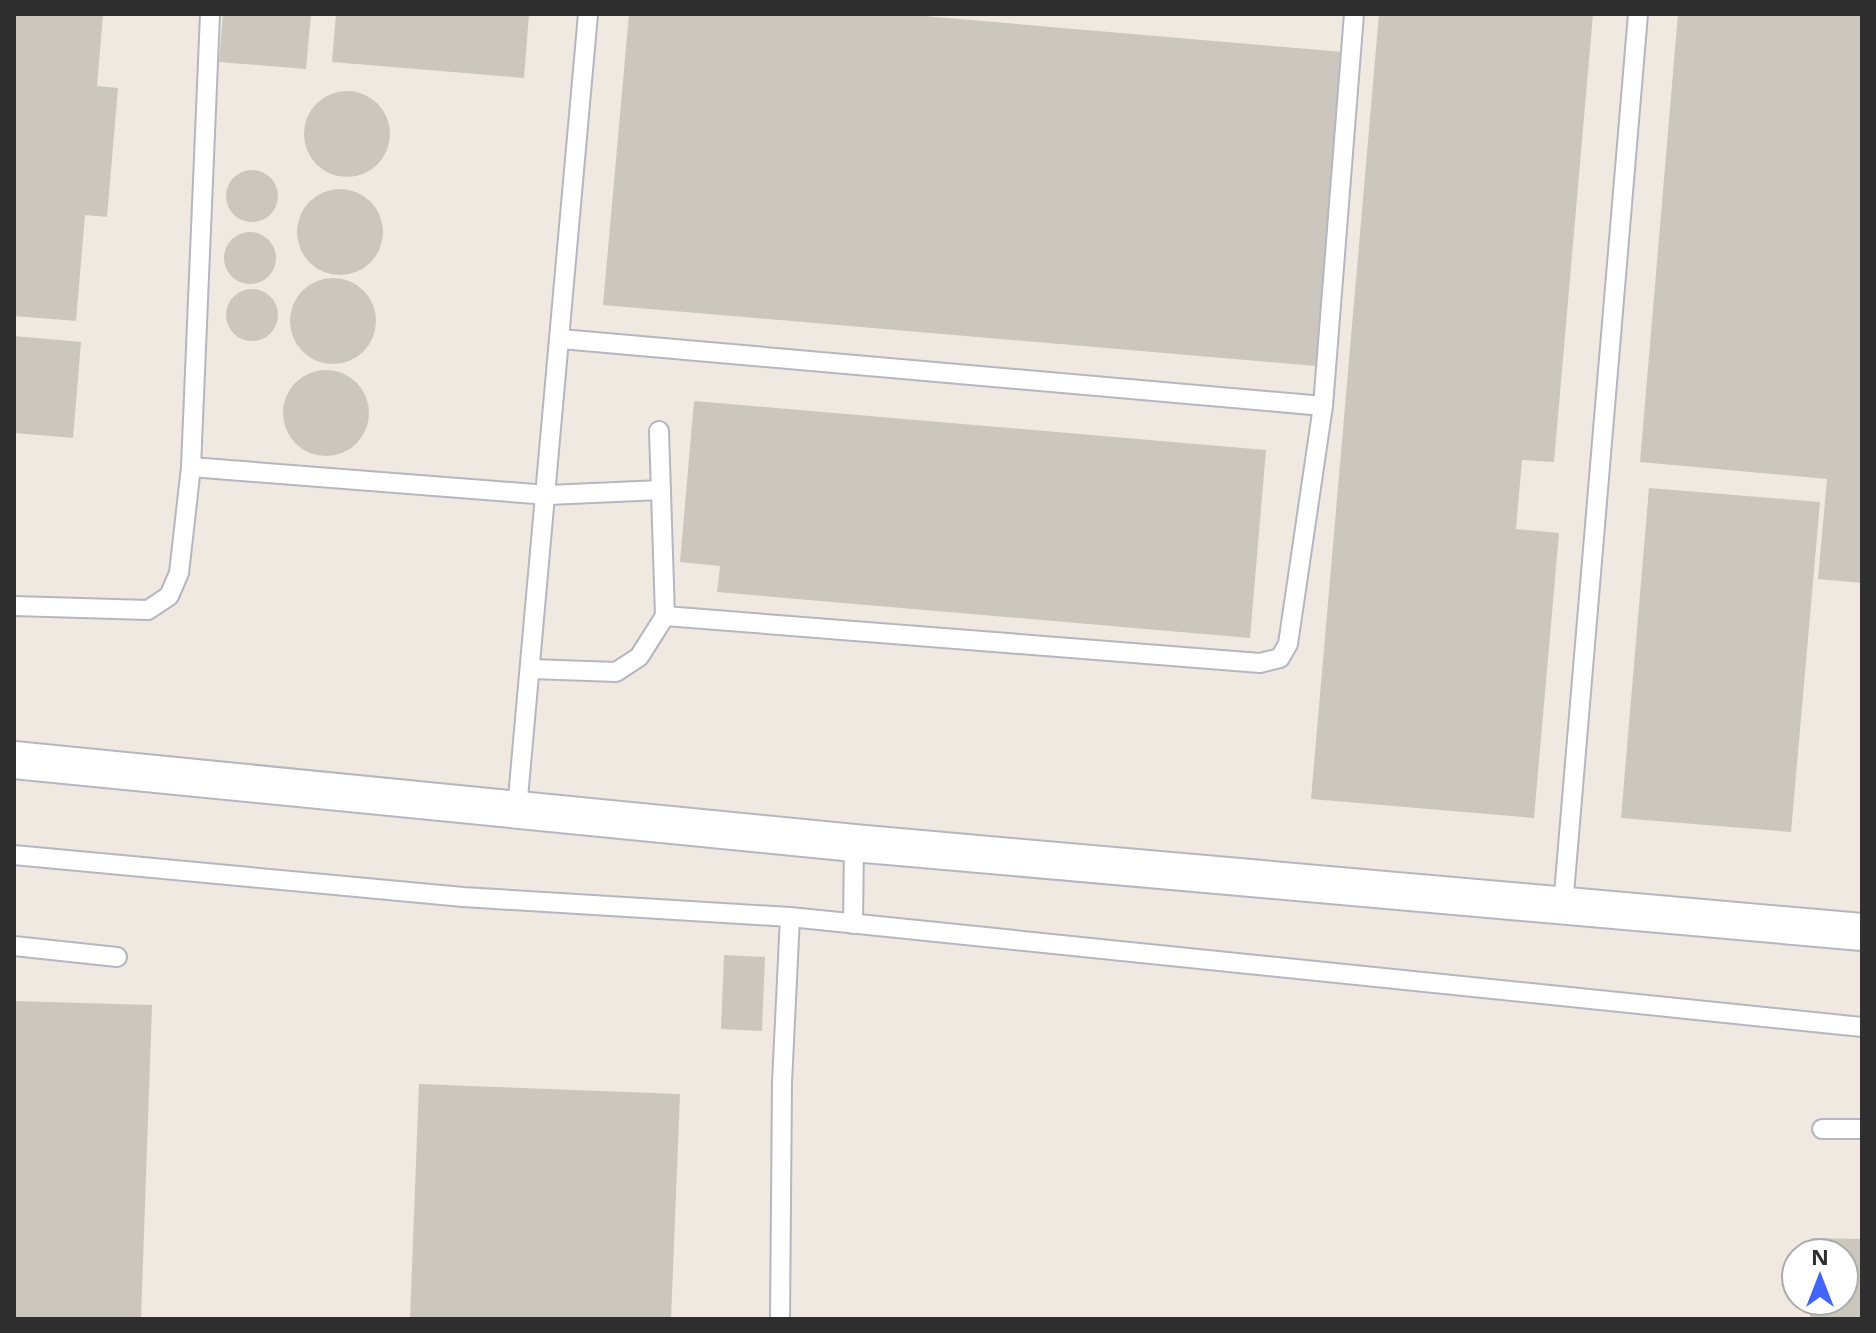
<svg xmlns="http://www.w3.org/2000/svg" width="1876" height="1333" font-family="'Open Sans',sans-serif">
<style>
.building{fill:#cbc7bf}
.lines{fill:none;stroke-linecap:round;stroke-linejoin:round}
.lane-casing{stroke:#b4b7c1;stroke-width:22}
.street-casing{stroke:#b4b7c1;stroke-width:40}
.lane{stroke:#fff;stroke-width:18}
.street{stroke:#fff;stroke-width:36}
</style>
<rect width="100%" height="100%" fill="#efe9e1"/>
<g class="building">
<polygon points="14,14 103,14 97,86 118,88 107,217 85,215 76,321 14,316"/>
<polygon points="223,14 311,14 306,69 219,62"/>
<polygon points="336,14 529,14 524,78 332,62"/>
<polygon points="629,14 900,14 1343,52 1316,366 603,305"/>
<polygon points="1379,14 1593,14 1554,462 1522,460 1516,529 1559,533 1534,818 1311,799"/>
<polygon points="1678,14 1862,14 1862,583 1818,579 1827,479 1640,462"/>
<circle cx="347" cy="134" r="43"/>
<circle cx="252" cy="196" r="26"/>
<circle cx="340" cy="232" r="43"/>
<circle cx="250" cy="258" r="26"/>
<circle cx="333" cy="321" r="43"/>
<circle cx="252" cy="315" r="26"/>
<polygon points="14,336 81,342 73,438 14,433"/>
<circle cx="326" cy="413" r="43"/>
<polygon points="694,401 1266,450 1250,638 717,592 720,566 680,562"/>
<polygon points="1649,488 1820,502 1791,832 1621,818"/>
<polygon points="724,955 765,957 762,1031 721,1029"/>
<polygon points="14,1001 152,1005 141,1319 14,1319"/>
<polygon points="419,1084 680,1094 671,1319 410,1319"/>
<polygon points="1812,1238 1862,1239 1862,1319 1810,1319 1810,1301 1844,1301 1844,1253 1812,1253"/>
</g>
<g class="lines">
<g class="lane-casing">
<g id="lane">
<polyline points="561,339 1323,406"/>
<polyline points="659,431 665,616 1260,663 1280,658 1288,644 1323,406 1354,14"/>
<polyline points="191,467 548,495 661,490"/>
<polyline points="14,606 148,610 169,596 179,573 191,467 210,14"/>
<polyline points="532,669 616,672 639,657 665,616"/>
<polyline points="517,809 588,14"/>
<polyline points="14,855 463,897 790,917 1862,1027"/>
<polyline points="1563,906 1638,14"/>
<polyline points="853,924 854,843"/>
<polyline points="14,946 117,957"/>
<polyline points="1822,1129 1862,1129"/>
<polyline points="780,1319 782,1083 790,917"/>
</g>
</g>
<g class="street-casing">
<polyline id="street" points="14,760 854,843 1862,932"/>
</g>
<use href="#lane" class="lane"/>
<use href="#street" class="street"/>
</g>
<rect width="1876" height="1333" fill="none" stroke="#2e2e2e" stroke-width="32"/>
<g transform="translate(1820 1277)"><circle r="38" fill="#ffffff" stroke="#ababab" stroke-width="2"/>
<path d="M0-6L14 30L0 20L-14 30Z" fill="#4264fb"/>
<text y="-12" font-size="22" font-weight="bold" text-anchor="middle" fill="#2e2e2e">N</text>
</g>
</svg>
